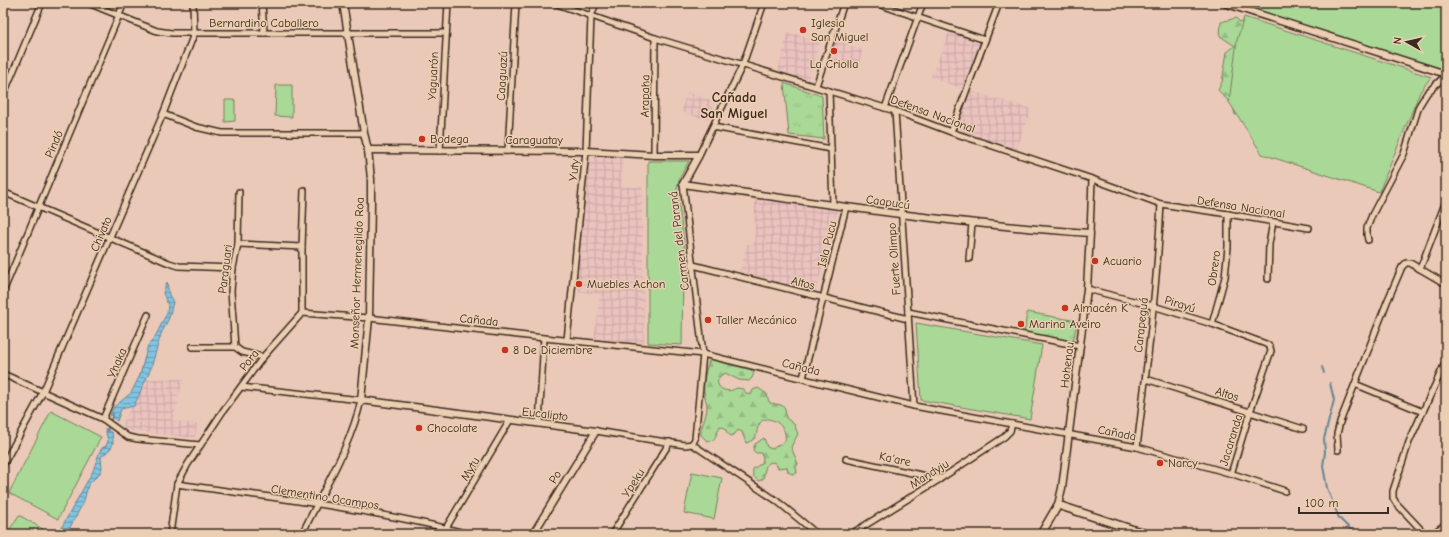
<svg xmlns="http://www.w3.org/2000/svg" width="1449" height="537" font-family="'Comic Neue',sans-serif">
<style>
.industrial{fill:url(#industrial-grid)}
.grass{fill:url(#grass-tufts);stroke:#72815a}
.forest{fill:url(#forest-firs);stroke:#72815a}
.green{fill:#aad897;stroke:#72815a}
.water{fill:url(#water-rules);stroke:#658694}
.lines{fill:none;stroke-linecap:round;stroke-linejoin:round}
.stream{stroke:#658694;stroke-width:2}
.minor-casing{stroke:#3b2a1e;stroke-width:8}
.tertiary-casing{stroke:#3b2a1e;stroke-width:9}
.secondary-casing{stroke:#3b2a1e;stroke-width:10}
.minor{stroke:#eccfb3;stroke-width:5}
.tertiary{stroke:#eccfb3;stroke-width:6}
.secondary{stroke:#eccfb3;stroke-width:7}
.poi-dot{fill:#c8321e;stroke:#eccfb3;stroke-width:1.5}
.labels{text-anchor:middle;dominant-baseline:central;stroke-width:3;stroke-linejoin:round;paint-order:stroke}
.street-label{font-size:12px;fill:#3b2a1e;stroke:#eccfb3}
.poi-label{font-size:12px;fill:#3b2a1e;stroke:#eccfb3;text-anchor:start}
.quarter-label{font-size:14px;font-weight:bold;fill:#3b2a1e;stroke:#eccfb3}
</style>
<defs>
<pattern id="industrial-grid" width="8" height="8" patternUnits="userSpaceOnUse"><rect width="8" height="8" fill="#eac2be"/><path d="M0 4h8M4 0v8" fill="none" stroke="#caa7a3"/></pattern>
<pattern id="grass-tufts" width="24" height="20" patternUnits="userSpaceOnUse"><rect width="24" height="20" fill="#aad897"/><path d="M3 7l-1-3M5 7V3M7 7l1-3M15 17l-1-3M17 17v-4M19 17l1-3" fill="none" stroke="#93ba82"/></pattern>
<pattern id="forest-firs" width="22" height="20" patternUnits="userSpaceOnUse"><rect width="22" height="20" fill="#aad897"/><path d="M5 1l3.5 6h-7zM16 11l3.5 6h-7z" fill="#93ba82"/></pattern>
<pattern id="water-rules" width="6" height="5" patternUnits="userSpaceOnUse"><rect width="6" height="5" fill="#81c4e2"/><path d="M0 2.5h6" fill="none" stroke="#6b9fb7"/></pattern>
</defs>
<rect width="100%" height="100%" fill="#ebc9b8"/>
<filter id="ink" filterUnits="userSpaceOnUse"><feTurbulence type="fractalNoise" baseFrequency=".025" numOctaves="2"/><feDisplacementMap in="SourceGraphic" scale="8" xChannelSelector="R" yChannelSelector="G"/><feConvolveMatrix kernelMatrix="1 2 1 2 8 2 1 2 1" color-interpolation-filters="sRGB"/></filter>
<g filter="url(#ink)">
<g class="industrial">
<polygon points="950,29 981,41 965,90 931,77"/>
<polygon points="788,32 820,41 808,79 778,71"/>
<polygon points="832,39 863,50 858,66 825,58"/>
<polygon points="968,90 1031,109 1016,152 955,131"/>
<polygon points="687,92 716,102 707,120 681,112"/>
<polygon points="591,157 623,157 621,186 642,187 644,344 594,338 600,294 575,291 589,160"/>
<polygon points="755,197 831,209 837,211 816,292 740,272 747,244 753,245 754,241"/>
<polygon points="145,379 184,379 177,400 179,401 172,420 197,424 195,438 123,430 124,421"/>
</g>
<g class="grass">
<polygon points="784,83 822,96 824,139 789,135"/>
<polygon points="1027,312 1077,321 1073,343 1024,334"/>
</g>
<g class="forest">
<polygon points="1236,18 1243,25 1245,112 1235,115 1233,106 1218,90 1222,82 1227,52 1235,46 1220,36 1221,22"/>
<path d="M711,358l36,8 7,7 -2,5 -3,3 -10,-1 -14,-7c-16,8 -3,24 12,15l6,1 3,4 5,2 2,-5 5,-2 9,6 1,5 2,4 11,2 4,3 1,10 8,6 4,10 -7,13 7,17 -2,3 1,6 -5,1 -4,-2 -1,-5 -9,1 -3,-5 -4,-1 -5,3 -3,14 -4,2c-5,-3 -7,-6 -6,-12l9,-6 1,-5 -2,-5h-5l-3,-3 2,-6 9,-6 3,9 5,2 13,-8c1,-6 0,-10 -4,-15 -4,-5 -16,-11 -21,-3 -6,9 1,15 -14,20l-4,-11 -4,-2 -3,4 -4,2 -4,-3 -2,-5 -5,-2 -6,14 -7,1 -6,-6c-1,-9 6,-18 6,-28 0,-6 -3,-10 -3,-15 -1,-8 2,-28 7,-34z"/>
</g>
<g class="green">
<polygon points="1238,3 1446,3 1446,72 1246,7"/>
<polygon points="1244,17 1431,77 1420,92 1379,192 1262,154 1229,102 1237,40"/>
<polygon points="276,85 292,85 292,117 275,116"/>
<polygon points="225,100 235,100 235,121 225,122"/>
<polygon points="648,161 689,161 679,179 677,189 688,275 683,275 682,345 648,343"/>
<polygon points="916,323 1042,345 1030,419 921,400"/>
<polygon points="51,411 101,437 58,519 9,493"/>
<polygon points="692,472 722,478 714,519 684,513"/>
<polygon points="19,515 46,531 44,534 18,534 10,529"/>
</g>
<g class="water">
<polygon points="167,282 169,295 173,302 169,318 161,334 151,368 134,406 121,409 117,421 110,415 114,407 131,393 140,375 148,345 154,339 167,313 168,305 163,293"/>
<path d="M105,428l7,5c3,15 -1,15 -11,24l1,11 -2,5 -12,12 -4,16 -17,32 -9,1 35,-63 6,-18 3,-5 4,-2 2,-5z"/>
</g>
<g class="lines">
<g class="stream">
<polyline points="1322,367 1324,373"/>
<polyline points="1330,383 1334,400 1324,439 1325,452 1323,466 1327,488 1339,518 1354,533 1356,534"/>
<polyline points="107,431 113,414"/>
</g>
<g class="minor-casing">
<g id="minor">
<polyline points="88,3 157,31 172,33 446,33"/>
<polyline points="262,3 264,33"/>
<polyline points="554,3 655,38 895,111 951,132 1092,179 1161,204 1228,214 1309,228"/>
<polyline points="875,3 985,40"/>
<polyline points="816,86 844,3"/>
<polyline points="829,91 833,205"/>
<polyline points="3,96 42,3"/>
<polyline points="885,108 923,3"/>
<polyline points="895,111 914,406"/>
<polyline points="163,114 196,127 222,133 364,133"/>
<polyline points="713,127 831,149"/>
<polyline points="951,132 999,3"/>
<polyline points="440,151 448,3"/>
<polyline points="508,151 516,3"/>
<polyline points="654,155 655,38"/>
<polyline points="699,155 743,64 764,3"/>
<polyline points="683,184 703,354 695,439 692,444"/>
<polyline points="3,192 169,263 179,266 233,268"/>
<polyline points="1090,233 1092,179"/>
<polyline points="1368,240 1367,235 1367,228 1372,215 1404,154 1419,106 1427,93 1446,75"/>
<polyline points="238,244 302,247"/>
<polyline points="969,259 972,223"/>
<polyline points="693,265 908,319"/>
<polyline points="1420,269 1446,201"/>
<polyline points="1268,279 1269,244 1273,222"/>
<polyline points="1087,289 1153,306 1212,324 1266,344 1270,347 1271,351 1250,412 1231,474"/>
<polyline points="3,292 124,3"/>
<polyline points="908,312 1080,346"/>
<polyline points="302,313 369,318 544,338 703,354 914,406 1137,447 1236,475 1285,491"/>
<polyline points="1212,324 1225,277 1228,247 1228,214"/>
<polyline points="567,340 586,151 591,16 596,3"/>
<polyline points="192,347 235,347 242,352 263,357"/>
<polyline points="235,347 231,291 233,268 238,244 239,192"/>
<polyline points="3,374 103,419 128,437 138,439 200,445"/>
<polyline points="803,378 846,207"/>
<polyline points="1146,379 1303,429"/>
<polyline points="1355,384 1423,412"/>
<path d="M241,387l120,13c-10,46 -39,92 -59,134"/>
<polyline points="103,419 148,315"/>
<polyline points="539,424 544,338"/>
<polyline points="596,431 685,445 692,444 777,501 817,534"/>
<path d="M1137,447c10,-81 20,-161 24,-243"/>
<polyline points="1338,450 1337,434 1340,422 1387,302 1402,267 1406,263 1410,263 1446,284"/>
<polyline points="846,459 940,479"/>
<polyline points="3,465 43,392 163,114 194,34 193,3"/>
<path d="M177,484c97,14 197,25 292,50"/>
<polyline points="446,528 510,420"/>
<polyline points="170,534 177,484 188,464 223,411 263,357 302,313 302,247 304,190"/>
<polyline points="612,534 670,442"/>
<polyline points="851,534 940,479 1004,437 1010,431 1012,424"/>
<polyline points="1425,534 1396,503 1393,498 1393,491 1409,442 1446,361"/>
</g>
</g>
<g class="tertiary-casing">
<g id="tertiary">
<polyline points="343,3 364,133 368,150 371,179 371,204 369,318 361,400 596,431 533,534"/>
<polyline points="1224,3 1446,74"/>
<path d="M368,150l218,1 68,4h45l-16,29c136,19 270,40 407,49l-3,56 -25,199 -4,17"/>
</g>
</g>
<g class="secondary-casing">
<g id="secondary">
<polyline points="1041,534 1058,505 1146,534"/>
<polyline points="1434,534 1446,525"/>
</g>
</g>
<use href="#minor" class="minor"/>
<use href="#tertiary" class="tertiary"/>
<use href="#secondary" class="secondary"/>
</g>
</g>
<g class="poi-dot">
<circle cx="803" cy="30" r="4"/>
<circle cx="834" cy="51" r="4"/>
<circle cx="422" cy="139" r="4"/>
<circle cx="1095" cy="261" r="4"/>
<circle cx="579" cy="284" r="4"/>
<circle cx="1065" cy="308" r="4"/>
<circle cx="708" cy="320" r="4"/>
<circle cx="1021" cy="324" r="4"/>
<circle cx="505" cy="350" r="4"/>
<circle cx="419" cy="428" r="4"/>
<circle cx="1160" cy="463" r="4"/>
</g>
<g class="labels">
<g class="street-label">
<text x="264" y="23">Bernardino Caballero</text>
<text transform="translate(433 76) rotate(-87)">Yaguarón</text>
<text transform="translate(502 76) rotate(-87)">Caaguazú</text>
<text transform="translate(645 96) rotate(-89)">Arapaha</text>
<text transform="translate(933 114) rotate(20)">Defensa Nacional</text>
<text x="534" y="140">Caraguatay</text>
<text transform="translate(54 144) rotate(-67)">Pindó</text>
<text transform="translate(574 170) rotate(-84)">Yuty</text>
<text transform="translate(888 202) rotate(8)">Caapucú</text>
<text transform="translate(1241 207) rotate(9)">Defensa Nacional</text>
<text transform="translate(101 234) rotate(-67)">Chivato</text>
<text transform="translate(679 241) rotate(-97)">Carmen del Paraná</text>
<text transform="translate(827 244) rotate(-76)">Isla Pucu</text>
<text transform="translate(894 259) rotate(-94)">Fuerte Olimpo</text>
<text transform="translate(1214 268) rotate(-82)">Obrero</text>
<text transform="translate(225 269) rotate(-83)">Paraguari</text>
<text transform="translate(357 273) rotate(-88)">Monseñor Hermenegildo Roa</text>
<text transform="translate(803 283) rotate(14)">Altos</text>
<text transform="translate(1180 304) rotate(17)">Pirayú</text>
<text transform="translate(479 320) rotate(6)">Cañada</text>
<text transform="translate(1141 325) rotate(-84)">Carapeguá</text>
<text transform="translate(249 360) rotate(-52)">Pora</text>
<text transform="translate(117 363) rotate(-67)">Yhaka</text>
<text transform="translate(1067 365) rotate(-83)">Hohenau</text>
<text transform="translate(801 367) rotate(14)">Cañada</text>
<text transform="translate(1227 394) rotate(17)">Altos</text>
<text transform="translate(545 414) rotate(7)">Eucalipto</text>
<text transform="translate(1117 433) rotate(11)">Cañada</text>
<text transform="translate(1231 440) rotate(-73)">Jacaranda</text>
<text transform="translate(895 459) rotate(12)">Ka'are</text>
<text transform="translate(470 469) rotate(-59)">Mytu</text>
<text transform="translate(929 474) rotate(-32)">Mandyju</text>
<text transform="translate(555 477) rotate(-59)">Po</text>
<text transform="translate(633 483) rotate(-58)">Ypeku</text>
<text transform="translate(325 497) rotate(9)">Clementino Ocampos</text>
</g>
<g class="poi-label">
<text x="811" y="23">Iglesia<tspan x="811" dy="14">San Miguel</tspan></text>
<text x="834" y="64" text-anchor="middle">La Criolla</text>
<text x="430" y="139">Bodega</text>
<text x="1103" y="261">Acuario</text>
<text x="587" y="284">Muebles Achon</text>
<text x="1073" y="308">Almacén K</text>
<text x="716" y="320">Taller Mecánico</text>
<text x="1029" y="324">Marina Aveiro</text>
<text x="513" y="350">8 De Diciembre</text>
<text x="427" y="428">Chocolate</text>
<text x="1168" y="463">Narcy</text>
</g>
<g class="quarter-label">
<text x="734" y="97">Cañada<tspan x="734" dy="16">San Miguel</tspan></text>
</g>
</g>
<rect width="1449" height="537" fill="none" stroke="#eccfb3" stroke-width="16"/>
<rect x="8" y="8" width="1433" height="521" fill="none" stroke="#3b2a1e" stroke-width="1.5" filter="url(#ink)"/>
<g transform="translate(1407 42) rotate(278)" stroke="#eccfb3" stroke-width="3" paint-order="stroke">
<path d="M0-3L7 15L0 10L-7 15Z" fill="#3b2a1e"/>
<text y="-6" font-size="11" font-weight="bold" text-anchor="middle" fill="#3b2a1e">N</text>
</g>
<path d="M1299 507v6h89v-6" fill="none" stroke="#3b2a1e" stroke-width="2"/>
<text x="1305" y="507" font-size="12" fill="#3b2a1e" stroke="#eccfb3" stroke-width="3" paint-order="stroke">100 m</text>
</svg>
